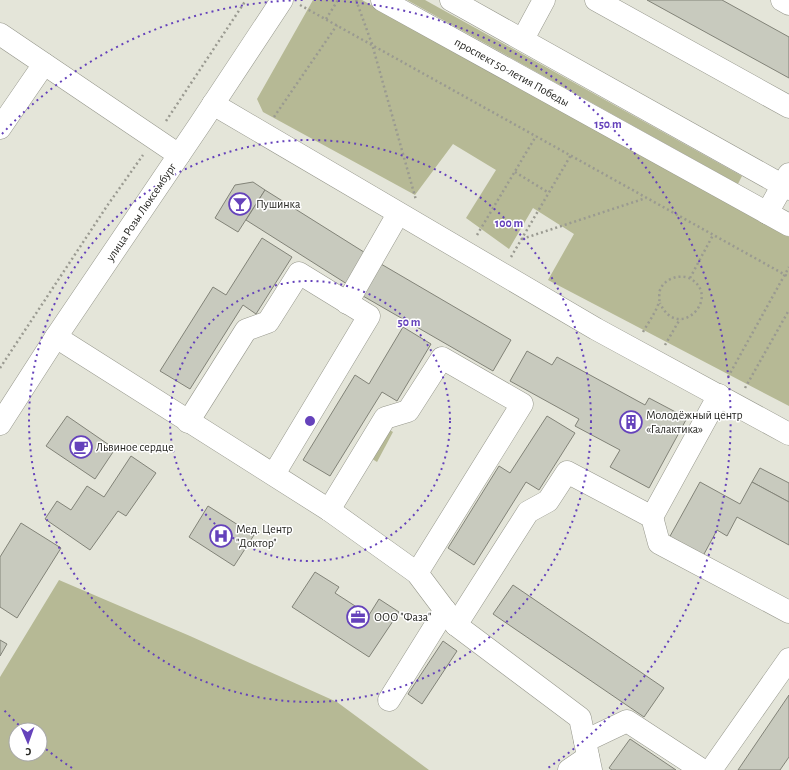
<svg xmlns="http://www.w3.org/2000/svg" width="789" height="770" font-family="'Alegreya Sans',sans-serif">
<style>
.green{fill:#b6b995;fill-rule:evenodd}
.building{fill:#c8cabe;stroke:#828378}
.lines{fill:none;stroke-linecap:round;stroke-linejoin:round}
.minor-casing{stroke:#97988d;stroke-width:23}
.major-casing{stroke:#97988d;stroke-width:23}
.path{stroke:#9a9a91;stroke-width:2.5;stroke-dasharray:2 3;stroke-linecap:butt}
.minor{stroke:#fff;stroke-width:22}
.major{stroke:#fff;stroke-width:22}
.ring{fill:none;stroke:#6542bb;stroke-width:2;stroke-dasharray:2 4}
.labels{text-anchor:middle;dominant-baseline:central;stroke-width:3;stroke-linejoin:round;paint-order:stroke}
.street-label{font-size:12px;fill:#262622;stroke:#fff}
.poi-label{font-size:12px;fill:#262622;stroke:#fff;text-anchor:start}
.centre{fill:#6542bb;stroke:#fff;stroke-width:2}
.ring-label{font-size:12px;text-anchor:middle;font-weight:bold;fill:#6542bb;stroke:#fff;stroke-width:3;stroke-linejoin:round;paint-order:stroke}
</style>
<rect width="100%" height="100%" fill="#e4e5d9"/>
<g class="green">
<polygon points="313,0 362,0 789,237 789,406 548,280 574,234 533,208 509,249 466,218 496,170 453,144 415,195 263,112 257,99"/>
<polygon points="407,0 425,0 742,176 738,184"/>
<polygon points="373,420 393,432 377,462 355,448"/>
<path d="M59,580l131,56 147,66 92,68h-429v-93zM16,730h24v24h-24z"/>
</g>
<g class="building">
<polygon points="647,0 722,0 789,37 789,78"/>
<polygon points="253,182 265,190 238,232 215,218 235,185"/>
<polygon points="265,190 367,254 347,284 246,220"/>
<polygon points="262,238 292,257 256,314 243,305 190,389 160,371 213,287 226,295"/>
<polygon points="381,264 511,340 493,371 363,296"/>
<polygon points="403,327 431,344 397,401 382,392 330,476 303,460 355,375 369,384"/>
<polygon points="527,351 552,365 557,357 645,405 649,398 687,418 649,488 610,467 620,450 575,426 579,419 510,381"/>
<polygon points="67,416 115,449 95,479 46,446"/>
<polygon points="547,416 575,433 539,490 526,482 474,565 448,548 499,466 510,473"/>
<polygon points="131,456 156,473 126,516 118,511 90,550 45,519 57,501 71,510 87,486 104,497"/>
<polygon points="760,468 789,483 789,502 752,482"/>
<polygon points="700,482 740,504 752,482 789,502 789,545 737,517 727,536 717,530 703,556 669,538"/>
<polygon points="208,506 254,535 234,566 189,537"/>
<polygon points="21,523 61,548 17,618 0,607 0,557"/>
<polygon points="315,572 339,587 335,593 369,615 379,599 399,612 369,657 292,607"/>
<polygon points="513,585 664,688 644,717 493,614"/>
<polygon points="0,640 7,644 0,656"/>
<polygon points="443,641 457,651 422,704 408,694"/>
<polygon points="789,695 789,757 780,770 738,770"/>
<polygon points="630,739 676,770 612,770 609,768"/>
</g>
<g class="lines">
<g class="minor-casing">
<g id="minor">
<polyline points="596,0 789,107"/>
<polyline points="782,0 789,4"/>
<polyline points="0,34 179,155"/>
<polyline points="523,39 544,0"/>
<polyline points="213,104 596,329 789,434"/>
<polyline points="0,128 44,64"/>
<polyline points="767,213 789,174"/>
<polyline points="347,303 398,214"/>
<polyline points="56,337 329,510 417,573 456,625 580,718 591,770"/>
<polyline points="188,422 246,330 268,322 299,273 369,316 274,474"/>
<polyline points="0,424 56,337 200,124 282,0"/>
<polyline points="329,510 385,418 408,411 442,358 522,404 417,573"/>
<polyline points="652,517 719,395"/>
<polyline points="456,625 528,512 548,501 567,472 652,517 659,543 789,612"/>
<polyline points="389,700 445,610"/>
<polyline points="585,741 627,721 702,770"/>
<polyline points="569,770 588,757"/>
<polyline points="711,770 789,659"/>
</g>
</g>
<g class="major-casing">
<g id="major">
<polyline points="382,0 789,225"/>
<polyline points="451,0 789,189"/>
</g>
</g>
<g class="path">
<polyline points="356,0 372,44 416,200"/>
<polyline points="300,5 789,277"/>
<polyline points="326,19 338,0"/>
<polyline points="274,117 337,25"/>
<polyline points="166,121 246,0"/>
<polyline points="515,172 549,193"/>
<polyline points="477,235 536,136"/>
<polyline points="522,239 646,198"/>
<polyline points="511,257 571,155"/>
<polyline points="690,278 713,235"/>
<path d="M643,332c5,-9 11,-17 15,-27 3,-4 0,-9 2,-15 4,-11 20,-17 31,-11 31,19 -13,64 -31,24"/>
<polyline points="665,345 680,319"/>
<polyline points="0,368 107,206 143,155"/>
<polyline points="728,377 789,267"/>
<polyline points="745,388 789,310"/>
</g>
<use href="#minor" class="minor"/>
<use href="#major" class="major"/>
</g>
<g class="ring">
<circle cx="310" cy="421" r="140"/>
<circle cx="310" cy="421" r="281"/>
<path d="M72 768A421 421 0 0 1 42 746M23 729A421 421 0 0 1 2 708M2 134A421 421 0 0 1 306 0M314 0A421 421 0 0 1 548 768"/>
</g>
<defs>
<g id="bar-ring" transform="scale(1.15)"><circle r="9.5" fill="#fff" stroke="#6542bb" stroke-width="1.5"/><path d="M-6-5H6L.8 .8V4.5H3.5V6h-7V4.5H-.8V.8Z" fill="#6542bb"/></g>
<g id="building-ring" transform="scale(1.15)"><circle r="9.5" fill="#fff" stroke="#6542bb" stroke-width="1.5"/><path d="M-4-6H4V6H1V3H-1V6H-4ZM-2.5-4.3h1.7v1.8h-1.7ZM.8-4.3h1.7v1.8H.8ZM-2.5-1h1.7V.8h-1.7ZM.8-1h1.7V.8H.8Z" fill="#6542bb"/></g>
<g id="cafe-ring" transform="scale(1.15)"><circle r="9.5" fill="#fff" stroke="#6542bb" stroke-width="1.5"/><path d="M-5.5-4.5H6V0H3Q3 3.5 0 3.5H-2.5Q-5.5 3.5-5.5 0ZM3-3.2v2h1.7v-2ZM-6 4.5H4V6H-6Z" fill="#6542bb"/></g>
<g id="hospital-ring" transform="scale(1.15)"><circle r="9.5" fill="#fff" stroke="#6542bb" stroke-width="1.5"/><path d="M-5-5h3v3.5h4V-5h3V5h-3V1.5h-4V5h-3Z" fill="#6542bb"/></g>
<g id="office-ring" transform="scale(1.15)"><circle r="9.5" fill="#fff" stroke="#6542bb" stroke-width="1.5"/><path d="M-6-3h4V-5.5h4V-3h4V5H-6ZM-1-4.5V-3h2v-1.5ZM-6 0V1H6V0Z" fill="#6542bb"/></g>
</defs>
<g fill-rule="evenodd">
<use href="#bar-ring" x="240" y="204"/>
<use href="#building-ring" x="631" y="422"/>
<use href="#cafe-ring" x="81" y="447"/>
<use href="#hospital-ring" x="221" y="536"/>
<use href="#office-ring" x="358" y="617"/>
</g>
<g class="labels">
<g class="street-label">
<text transform="translate(512 72) rotate(29)">проспект 50-летия Победы</text>
<text transform="translate(141 212) rotate(-56)">улица Розы Люксембург</text>
</g>
<g class="poi-label">
<text x="256" y="204">Пушинка</text>
<text x="646" y="415">Молодёжный центр<tspan x="646" dy="14">«Галактика»</tspan></text>
<text x="96" y="447">Львиное сердце</text>
<text x="236" y="529">Мед. Центр<tspan x="236" dy="14">"Доктор"</tspan></text>
<text x="374" y="617">ООО "Фаза"</text>
</g>
</g>
<circle cx="310" cy="421" r="6" class="centre"/>
<g class="ring-label">
<text x="608" y="128">150 m</text>
<text x="509" y="227">100 m</text>
<text x="409" y="326">50 m</text>
</g>
<g transform="translate(28 742) rotate(178)"><circle r="19" fill="#ffffff" stroke="#a8a8a7"/>
<path d="M0-3L7 15L0 10L-7 15Z" fill="#6542bb"/>
<text y="-6" font-size="11" font-weight="bold" text-anchor="middle" fill="#262622">С</text>
</g>
</svg>
